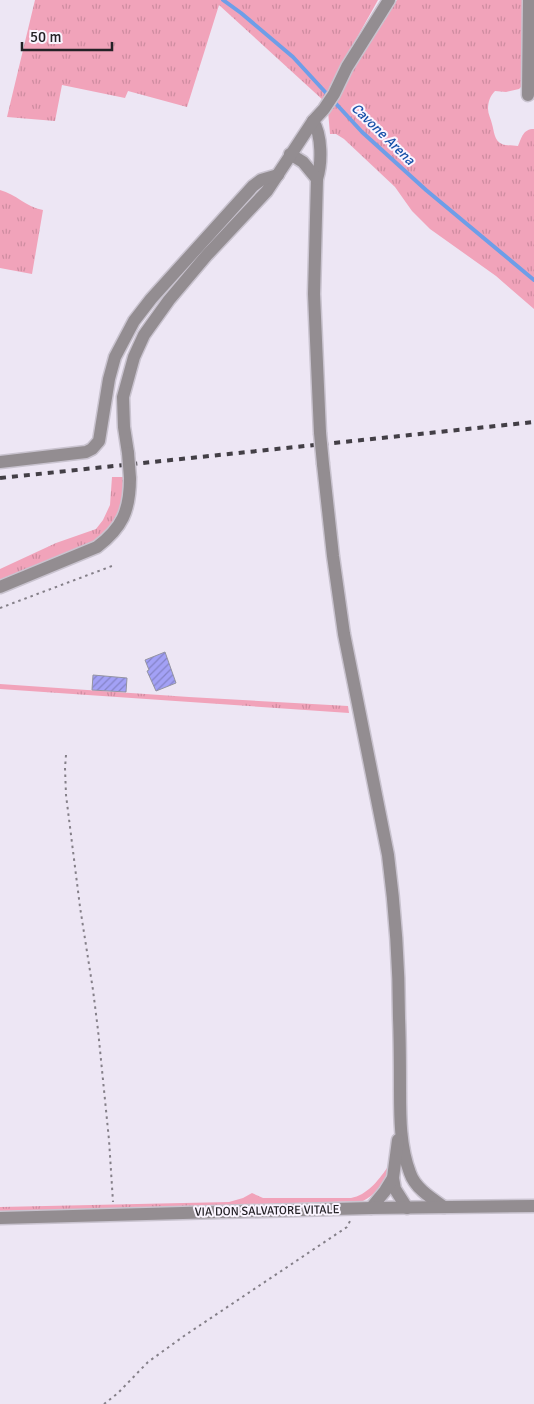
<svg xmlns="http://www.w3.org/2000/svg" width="534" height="1404" font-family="Signika,sans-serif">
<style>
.grass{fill:url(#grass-tufts)}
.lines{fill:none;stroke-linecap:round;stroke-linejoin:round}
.stream{stroke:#6e9ee8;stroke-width:4}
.building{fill:url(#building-hatch);stroke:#9494a2}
.minor-casing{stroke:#c9c3cf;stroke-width:15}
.tertiary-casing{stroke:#c9c3cf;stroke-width:15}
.path{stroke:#847f88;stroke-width:2;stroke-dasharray:2.5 4;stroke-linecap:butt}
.minor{stroke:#938d91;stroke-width:12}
.tertiary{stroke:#938d91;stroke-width:12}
.rail{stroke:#433f46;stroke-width:4;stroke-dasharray:6 6;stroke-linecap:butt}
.minor-bridge-casing{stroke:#c9c3cf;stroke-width:15;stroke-linecap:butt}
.minor-bridge{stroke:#938d91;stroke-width:12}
.labels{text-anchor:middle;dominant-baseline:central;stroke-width:4;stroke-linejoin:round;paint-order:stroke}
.street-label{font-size:12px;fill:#242126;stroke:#faf4ff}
.water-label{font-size:14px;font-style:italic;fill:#1852a9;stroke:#faf4ff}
</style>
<defs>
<pattern id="grass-tufts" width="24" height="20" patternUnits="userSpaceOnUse" patternTransform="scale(1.25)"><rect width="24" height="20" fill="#f1a3ba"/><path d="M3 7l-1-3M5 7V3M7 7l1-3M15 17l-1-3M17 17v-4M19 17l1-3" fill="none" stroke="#ce8ca0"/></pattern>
<pattern id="building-hatch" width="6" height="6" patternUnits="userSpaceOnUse" patternTransform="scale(1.25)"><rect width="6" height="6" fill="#a3a1f6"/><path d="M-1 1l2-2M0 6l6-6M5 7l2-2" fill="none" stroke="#8583c7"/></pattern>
</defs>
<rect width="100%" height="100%" fill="#ede6f4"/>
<g class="grass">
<polygon points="35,0 378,0 329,88 332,91 324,101 219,5 187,107 128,91 125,98 62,85 55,121 7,117"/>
<path d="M397,0h128l-2,85 -4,4 -13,3 -11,-1c-5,5 -7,11 -7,18 0,5 3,10 4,15 2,6 2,17 10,20 4,2 11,1 16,2 4,-9 5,-17 16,-17v180l-38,-33 -66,-47 -18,-18 -17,-24 -51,-48 -8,-5h-6l-2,-23 58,-96z"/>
<path d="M0,190c16,4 26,17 43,20l-11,64 -32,-6z"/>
<polygon points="112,477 128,477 116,523 93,544 0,584 0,569 56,543 96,529 103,520 110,505"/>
<polygon points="0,684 189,697 348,706 349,713 0,689"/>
<path d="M387,1168c1,14 -12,27 -24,33l-363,11v-5l229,-5 14,-4 9,-5 11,5h88c16,-3 27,-17 36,-30z"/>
</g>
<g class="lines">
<polyline class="stream" points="223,0 241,13 293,57 362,132 426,190 534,280"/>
</g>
<g class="building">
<polygon points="165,652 176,683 156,691 147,671 149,670 145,660"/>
<polygon points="93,675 127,678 126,692 92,690"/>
</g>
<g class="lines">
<g class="minor-casing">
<g id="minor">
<polyline points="528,95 529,0"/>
<path d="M313,121c9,14 9,42 4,58l-3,115 6,139"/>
<polyline points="290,154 303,162 317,179"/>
<polyline points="128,453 124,427 123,397 134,357 144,335 169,300 207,255 267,191 313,121 324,109 334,94 347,67 389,0"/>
<polyline points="0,462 86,452 92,449 99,441 109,379 115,357 134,321 151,299 253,186 261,180 278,175"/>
<path d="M323,464l10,92 11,78 44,221c7,54 11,108 11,163 1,24 1,48 1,72 0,27 0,57 10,83 5,15 21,25 34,34"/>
<path d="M0,587l97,-40c25,-19 33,-36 33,-69"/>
<polyline points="393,1178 395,1189 407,1208"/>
<polyline points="371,1208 385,1191 393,1178 398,1140"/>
</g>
</g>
<g class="tertiary-casing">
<polyline id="tertiary" points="0,1218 371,1208 534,1206"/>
</g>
<g class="path">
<polyline points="0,608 112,566"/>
<polyline points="66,755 65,768 66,795 80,907 93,990 98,1030 109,1140 113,1202"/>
<polyline points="104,1404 118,1393 148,1362 184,1336 347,1227 350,1221"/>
</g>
<use href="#minor" class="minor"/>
<use href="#tertiary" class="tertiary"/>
<polyline class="rail" points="0,478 534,422"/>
<g class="minor-bridge-casing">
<g id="minor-bridge">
<polyline points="320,433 323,464"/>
<polyline points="128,453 130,478"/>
</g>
</g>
<use href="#minor-bridge" class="minor-bridge"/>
</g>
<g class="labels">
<g class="street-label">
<text transform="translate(267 1211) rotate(-1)">VIA DON SALVATORE VITALE</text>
</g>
<g class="water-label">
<text transform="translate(383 134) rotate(44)">Cavone Arena</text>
</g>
</g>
<path d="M22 42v8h90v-8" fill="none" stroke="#242126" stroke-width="2.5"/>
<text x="30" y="42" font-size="15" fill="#242126" stroke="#faf4ff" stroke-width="4" paint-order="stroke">50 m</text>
</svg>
